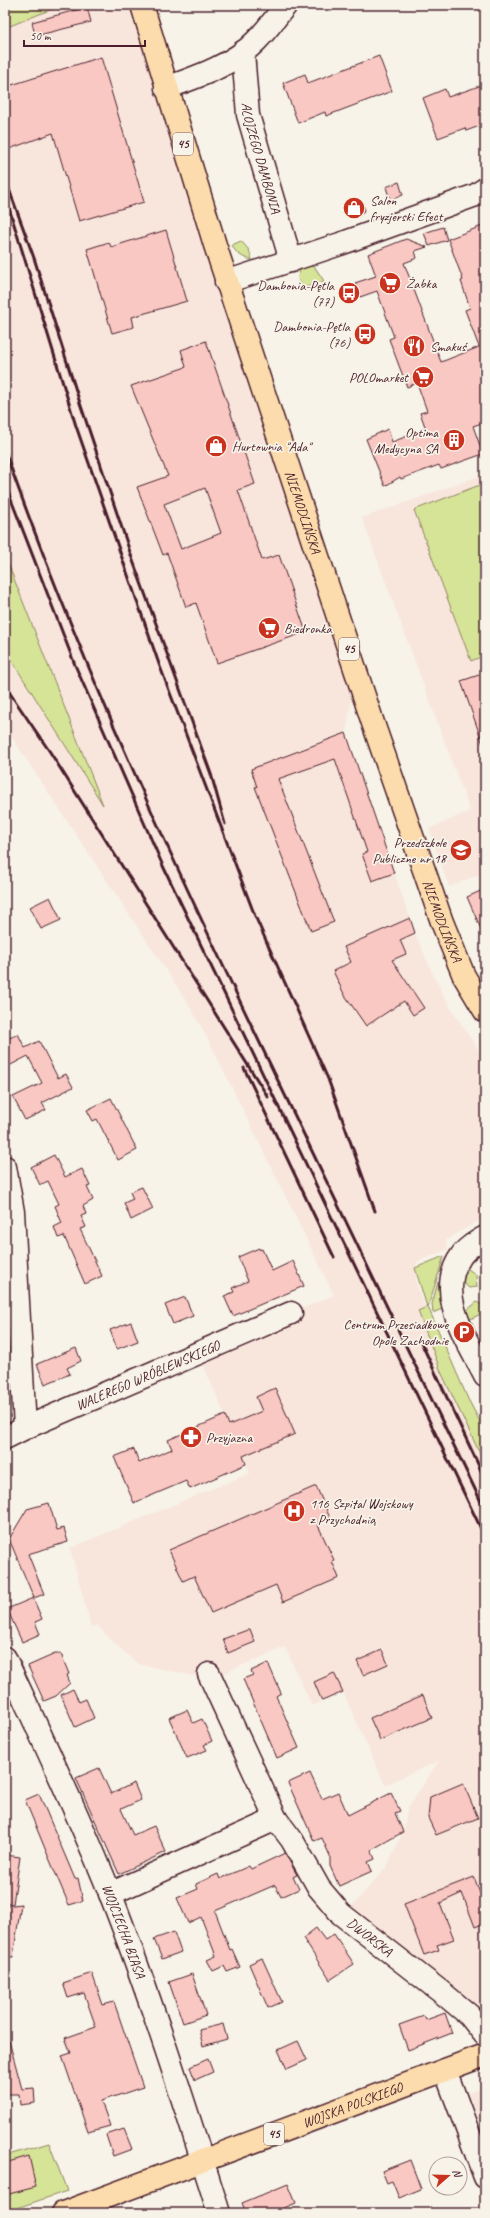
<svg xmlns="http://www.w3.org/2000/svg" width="490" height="2218" font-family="Caveat,sans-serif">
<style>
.built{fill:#f8e6dd}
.green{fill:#d5e497;stroke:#908261}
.building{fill:#f9c8c3;stroke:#4a1f2b;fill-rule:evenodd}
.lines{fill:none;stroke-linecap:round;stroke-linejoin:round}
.minor-casing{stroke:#4a1f2b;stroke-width:25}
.major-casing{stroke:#4a1f2b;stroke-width:25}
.minor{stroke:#f7f3e8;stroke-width:22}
.major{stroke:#fcdcac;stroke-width:22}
.rail{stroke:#4a1f2b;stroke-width:3}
.labels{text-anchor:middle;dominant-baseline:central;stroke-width:3.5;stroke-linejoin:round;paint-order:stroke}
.shield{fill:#f7f3e8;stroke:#7e5f64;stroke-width:1}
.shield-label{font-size:13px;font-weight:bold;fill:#4a1f2b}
.street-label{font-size:14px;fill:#4a1f2b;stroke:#f7f3e8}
.poi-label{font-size:14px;fill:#4a1f2b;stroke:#f7f3e8;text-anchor:start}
</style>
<rect width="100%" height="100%" fill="#f7f3e8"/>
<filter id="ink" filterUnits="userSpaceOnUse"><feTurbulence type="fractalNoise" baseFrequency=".025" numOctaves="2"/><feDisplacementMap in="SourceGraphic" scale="8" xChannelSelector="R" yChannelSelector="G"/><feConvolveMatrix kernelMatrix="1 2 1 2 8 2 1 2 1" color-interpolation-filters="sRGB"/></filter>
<g filter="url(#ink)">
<g class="built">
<polygon points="5,5 142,5 356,672 346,733 415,933 435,979 452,1010 485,1060 485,1217 446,1240 448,1249 417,1262 416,1282 444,1363 485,1454 485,2015 479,2017 349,1910 387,1866 403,1832 408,1807 439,1761 385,1785 343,1692 312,1706 285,1647 201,1683 199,1677 138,1664 115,1644 97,1625 91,1627 70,1548 250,1473 198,1353 334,1295 209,1041 189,1005 5,727 5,650 101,801 5,556"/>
<polygon points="485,474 485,872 449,887 429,829 470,811 362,518"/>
<polygon points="485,2087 485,2140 468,2093"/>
</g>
<g class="green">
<polygon points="5,5 62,5 5,28"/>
<path d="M241,241l8,9 3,10c-9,-2 -16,-6 -20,-15z"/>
<polygon points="314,266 324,281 301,289 298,277 300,270 306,267"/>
<polygon points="485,483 485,655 471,661 414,510"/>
<polygon points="5,556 103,805 5,650"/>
<polygon points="444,1256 428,1307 468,1399 485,1431 485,1464 441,1372 418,1311 427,1307 415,1268"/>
<polygon points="467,1268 476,1275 477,1287 469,1288 462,1282 462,1276"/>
<polygon points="438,1282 440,1296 444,1308 433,1313 432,1304"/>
<polygon points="477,1302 485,1307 485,1322 481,1314 466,1321 466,1311"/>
<polygon points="49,2143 67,2191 5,2212 5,2156"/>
</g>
<g class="building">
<polygon points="87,7 91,22 35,36 32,22"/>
<polygon points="379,56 392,91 326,116 325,112 298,123 283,83 305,74 308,83"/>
<polygon points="101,57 144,202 79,221 53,133 9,149 5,138 5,87"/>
<polygon points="485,84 485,124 466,131 465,128 438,138 423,98 445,89 448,97"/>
<polygon points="399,182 403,195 390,200 386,187"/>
<polygon points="356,198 363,205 365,210 357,217 349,217 345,211 345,202"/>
<polygon points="482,226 485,235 485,422 473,426 483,454 441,469 439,465 401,479 400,477 385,486 366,439 388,429 392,442 426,429 420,413 427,411 417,383 407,387 389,339 394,337 377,291 360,297 355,283 376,276 368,254 406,239 427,247 415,251 417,258 404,263 441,362 479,347 465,310 470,308 461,281 463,280 448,239"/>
<polygon points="443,227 447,240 429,246 424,233"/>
<polygon points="166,230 187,301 132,317 134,327 112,333 87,249 109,242 111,247"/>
<path d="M206,341l49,143 -17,6 24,70 17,-5 27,77 -89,31 -21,-60 -10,4 -19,-54 -4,2 -26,-68 31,-11 -37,-90 55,-19 -5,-17zM205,488l16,45 -40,16 -17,-45z"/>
<polygon points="485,673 485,744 483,744 461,681"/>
<polygon points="346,733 394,873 372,881 362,854 367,852 335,759 278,779 334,922 311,931 255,787 257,787 251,769"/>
<polygon points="485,889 485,938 467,897"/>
<polygon points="50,897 61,920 41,929 30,907"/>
<polygon points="410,918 415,933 400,940 406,954 392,960 424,1008 413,1015 404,1001 366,1026 344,994 333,971 351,962 344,947"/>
<polygon points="18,1034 25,1048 39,1041 58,1078 66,1074 73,1087 42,1103 46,1110 25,1120 13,1097 42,1083 28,1056 5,1068 5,1040"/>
<polygon points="111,1098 137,1150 118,1160 97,1119 93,1121 87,1110"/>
<polygon points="54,1155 65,1177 82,1169 90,1186 87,1187 93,1200 83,1206 86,1214 81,1216 86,1227 80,1229 102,1276 85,1284 64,1236 58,1238 54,1227 62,1223 55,1206 59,1204 48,1181 40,1185 31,1167"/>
<polygon points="142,1187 153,1209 131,1220 124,1203 133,1199 130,1192"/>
<polygon points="259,1248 260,1250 262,1249 272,1271 293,1261 304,1286 233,1316 224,1296 234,1292 232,1288 248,1281 238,1257"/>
<polygon points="185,1297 193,1316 173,1324 165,1305"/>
<polygon points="131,1322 138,1341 117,1349 110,1330"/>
<polygon points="76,1348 81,1361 67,1368 70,1374 45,1384 37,1364"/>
<polygon points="275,1388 295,1434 243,1456 246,1464 190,1489 186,1481 134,1503 114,1457 134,1449 139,1463 172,1449 168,1440 225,1415 229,1425 262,1411 256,1397"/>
<polygon points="316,1486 330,1518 317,1523 334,1560 332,1561 339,1578 283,1602 276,1585 211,1613 194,1576 183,1581 169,1550"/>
<polygon points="49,1503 57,1530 64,1528 68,1542 28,1554 44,1594 34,1598 9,1539 27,1509"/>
<polygon points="33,1598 42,1619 35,1622 40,1634 22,1642 7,1609"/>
<polygon points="250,1629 255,1642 228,1653 223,1639"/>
<polygon points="382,1650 388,1664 363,1675 357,1661"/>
<polygon points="55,1654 61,1654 69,1674 67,1675 70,1683 56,1696 44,1701 28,1666"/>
<polygon points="268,1663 281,1693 276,1696 299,1748 277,1758 243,1679 253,1675 251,1671"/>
<polygon points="334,1673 343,1692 322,1701 314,1682"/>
<polygon points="73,1689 79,1702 86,1699 94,1718 75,1727 61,1695"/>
<polygon points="423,1695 432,1718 380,1740 370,1718"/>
<polygon points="187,1710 193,1723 202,1719 212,1741 204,1745 207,1750 187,1758 169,1718"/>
<polygon points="99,1768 111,1794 134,1783 141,1800 121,1809 133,1835 154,1826 166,1852 119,1874 76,1778"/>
<polygon points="310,1773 322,1799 338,1792 348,1815 391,1793 400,1811 395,1813 403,1832 371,1850 375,1859 368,1862 372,1871 339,1886 330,1866 330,1856 322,1838 314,1841 288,1783"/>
<polygon points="463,1783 478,1818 436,1835 428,1818 430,1797"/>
<polygon points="39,1794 75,1879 78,1878 83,1901 69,1905 46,1851 25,1800"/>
<polygon points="285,1853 297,1875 293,1877 299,1889 281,1897 275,1885 215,1911 230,1950 232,1949 240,1967 227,1972 224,1966 213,1971 207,1960 216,1956 201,1917 188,1923 177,1898 198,1889 196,1884 218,1874 220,1879 249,1866 251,1869"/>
<polygon points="5,1855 20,1857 13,1904 5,1903"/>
<polygon points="474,1877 481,1896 485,1894 485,1923 475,1927 462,1893 440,1903 454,1939 437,1945 439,1950 424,1955 404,1904"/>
<polygon points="21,1904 13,1957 5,1957 5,1906"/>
<polygon points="316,1928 325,1940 334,1934 354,1964 330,1980 303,1938"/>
<polygon points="174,1932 181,1952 162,1959 154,1939"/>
<polygon points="262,1958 282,2002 268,2008 249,1964"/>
<polygon points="92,1973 103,2005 114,2002 143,2087 101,2101 110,2126 88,2132 62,2056 71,2053 65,2038 96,2027 84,1993 68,1998 63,1983"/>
<polygon points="192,1974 206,2015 183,2023 169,1982"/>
<polygon points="445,2013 452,2033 408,2050 399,2025 424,2016 426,2020"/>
<polygon points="223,2024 227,2039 203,2046 199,2030"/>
<polygon points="9,2041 22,2089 34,2088 35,2103 20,2105 19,2094 5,2094 5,2042"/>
<polygon points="298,2041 307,2060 287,2069 278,2050"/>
<polygon points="208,2059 213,2072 195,2080 190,2067"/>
<polygon points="124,2129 132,2149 113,2156 106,2135"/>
<polygon points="29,2156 36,2187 5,2195 5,2163"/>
<polygon points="410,2160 421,2189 399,2198 392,2181 387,2183 382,2171"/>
<polygon points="288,2184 296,2203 272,2213 246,2213 242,2203"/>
</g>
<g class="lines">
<g class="minor-casing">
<g id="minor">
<path id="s1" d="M243,52l5,63 43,146"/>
<path d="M166,88c31,-11 67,-23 90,-47 11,-11 20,-24 30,-36"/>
<polyline points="226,282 340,244 476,195 485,189"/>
<polyline points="5,1167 13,1212 25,1428"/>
<path d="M485,1237c-8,5 -19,11 -24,19 -27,38 7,85 24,120"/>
<path id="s2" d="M5,1438l20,-10 266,-115"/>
<path id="s3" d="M5,1658c36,78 73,155 105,235 41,105 75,213 109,320"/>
<path id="s4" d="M209,1674l67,145 16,21 27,48 22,26 104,81 24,20 16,20"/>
<polyline points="110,1894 276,1819"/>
<polyline points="445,2070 485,2177"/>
</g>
</g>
<g class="major-casing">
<g id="major">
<path id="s5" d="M142,5l73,240 158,478 69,199 22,54 21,35"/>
<path id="s6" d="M63,2213l422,-158"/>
</g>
</g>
<use href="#minor" class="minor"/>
<use href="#major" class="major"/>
<g class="rail">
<polyline points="5,178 34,258 79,400 132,558 211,774 225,824"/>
<polyline points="5,195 76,426 159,664 255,916 328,1079 375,1211"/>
<path d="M5,451c74,210 168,411 264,611 72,150 144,299 216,448"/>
<polyline points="5,484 75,665 163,866 485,1537"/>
<polyline points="5,686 50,752 268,1097"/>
<polyline points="244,1068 334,1257"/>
<polyline points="420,1340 485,1479"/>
</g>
</g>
</g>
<defs>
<g id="shop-disc" transform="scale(1.15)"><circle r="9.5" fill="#c8321e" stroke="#f7f3e8"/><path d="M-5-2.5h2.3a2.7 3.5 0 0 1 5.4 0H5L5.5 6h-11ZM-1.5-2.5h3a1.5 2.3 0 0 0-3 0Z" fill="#fff"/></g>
<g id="supermarket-disc" transform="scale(1.15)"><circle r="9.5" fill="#c8321e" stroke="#f7f3e8"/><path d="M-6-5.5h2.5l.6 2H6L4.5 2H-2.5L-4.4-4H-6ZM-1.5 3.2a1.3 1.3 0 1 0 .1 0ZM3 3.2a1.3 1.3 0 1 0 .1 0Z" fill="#fff"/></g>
<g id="bus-disc" transform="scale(1.15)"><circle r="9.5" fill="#c8321e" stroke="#f7f3e8"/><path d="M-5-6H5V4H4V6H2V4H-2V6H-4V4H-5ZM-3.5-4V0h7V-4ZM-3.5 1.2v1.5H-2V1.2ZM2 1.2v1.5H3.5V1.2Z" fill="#fff"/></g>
<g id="restaurant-disc" transform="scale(1.15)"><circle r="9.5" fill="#c8321e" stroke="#f7f3e8"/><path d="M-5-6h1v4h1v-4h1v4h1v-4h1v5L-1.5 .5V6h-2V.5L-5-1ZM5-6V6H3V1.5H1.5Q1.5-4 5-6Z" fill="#fff"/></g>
<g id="building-disc" transform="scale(1.15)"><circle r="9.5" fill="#c8321e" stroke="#f7f3e8"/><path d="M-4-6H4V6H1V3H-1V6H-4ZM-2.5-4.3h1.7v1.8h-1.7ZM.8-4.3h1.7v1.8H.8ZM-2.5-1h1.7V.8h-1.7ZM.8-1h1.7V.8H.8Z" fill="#fff"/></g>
<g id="school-disc" transform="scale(1.15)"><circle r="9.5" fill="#c8321e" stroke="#f7f3e8"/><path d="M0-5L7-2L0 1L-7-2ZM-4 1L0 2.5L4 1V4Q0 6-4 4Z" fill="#fff"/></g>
<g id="parking-disc" transform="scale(1.15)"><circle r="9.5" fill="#c8321e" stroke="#f7f3e8"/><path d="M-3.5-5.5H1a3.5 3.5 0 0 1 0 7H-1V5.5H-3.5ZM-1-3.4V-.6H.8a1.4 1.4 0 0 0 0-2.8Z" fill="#fff"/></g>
<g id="pharmacy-disc" transform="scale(1.15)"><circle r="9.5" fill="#c8321e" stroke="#f7f3e8"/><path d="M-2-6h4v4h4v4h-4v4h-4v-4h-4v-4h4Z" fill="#fff"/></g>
<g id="hospital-disc" transform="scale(1.15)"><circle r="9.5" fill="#c8321e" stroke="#f7f3e8"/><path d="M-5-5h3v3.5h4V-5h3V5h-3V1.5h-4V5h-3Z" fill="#fff"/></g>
</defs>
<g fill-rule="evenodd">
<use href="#shop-disc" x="354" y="208"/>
<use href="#supermarket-disc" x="390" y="283"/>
<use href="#bus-disc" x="349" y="293"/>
<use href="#bus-disc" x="365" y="334"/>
<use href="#restaurant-disc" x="414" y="346"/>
<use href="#supermarket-disc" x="423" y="377"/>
<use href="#building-disc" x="454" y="440"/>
<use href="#shop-disc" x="216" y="446"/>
<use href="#supermarket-disc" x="269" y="628"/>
<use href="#school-disc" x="461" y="850"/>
<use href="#parking-disc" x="464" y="1332"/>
<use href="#pharmacy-disc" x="191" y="1437"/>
<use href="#hospital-disc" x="294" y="1511"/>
</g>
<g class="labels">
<g class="shield">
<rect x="173" y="133" width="20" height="22" rx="3"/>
<rect x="339" y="638" width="20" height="22" rx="3"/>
<rect x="264" y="2123" width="20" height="22" rx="3"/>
</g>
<g class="shield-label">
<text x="183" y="144">45</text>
<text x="349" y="649">45</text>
<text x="274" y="2134">45</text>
</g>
<g class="street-label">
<text stroke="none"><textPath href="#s1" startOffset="108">ALOJZEGO DAMBONIA</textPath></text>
<text stroke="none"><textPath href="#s5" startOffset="532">NIEMODLIŃSKA</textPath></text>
<text stroke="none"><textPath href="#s5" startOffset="964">NIEMODLIŃSKA</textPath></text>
<text stroke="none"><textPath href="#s2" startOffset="156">WALEREGO WRÓBLEWSKIEGO</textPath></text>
<text stroke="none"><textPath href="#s3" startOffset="298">WOJCIECHA BIASA</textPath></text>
<text stroke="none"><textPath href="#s4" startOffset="312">DWORSKA</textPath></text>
<text stroke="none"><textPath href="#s6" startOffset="309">WOJSKA POLSKIEGO</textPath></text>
</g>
<g class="poi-label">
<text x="370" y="200">Salon<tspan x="370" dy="16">fryzjerski Efect</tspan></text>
<text x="406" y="283">Żabka</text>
<text x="334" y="285" text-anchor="end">Dambonia-Pętla<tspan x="334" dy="16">(77)</tspan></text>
<text x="350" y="326" text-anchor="end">Dambonia-Pętla<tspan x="350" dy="16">(76)</tspan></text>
<text x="430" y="346">Smakuś</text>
<text x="408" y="377" text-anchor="end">POLOmarket</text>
<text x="438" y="432" text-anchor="end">Optima<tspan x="438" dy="16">Medycyna SA</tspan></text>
<text x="232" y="446">Hurtownia "Ada"</text>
<text x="284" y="628">Biedronka</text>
<text x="446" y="842" text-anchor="end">Przedszkole<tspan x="446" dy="16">Publiczne nr 18</tspan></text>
<text x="448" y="1324" text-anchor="end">Centrum Przesiadkowe<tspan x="448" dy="16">Opole Zachodnie</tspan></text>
<text x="206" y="1437">Przyjazna</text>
<text x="310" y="1503">116 Szpital Wojskowy<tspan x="310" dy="16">z Przychodnią</tspan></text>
</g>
</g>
<rect width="490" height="2218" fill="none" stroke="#f7f3e8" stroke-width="20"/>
<rect x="10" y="10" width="470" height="2198" fill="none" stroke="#4a1f2b" stroke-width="1.5" filter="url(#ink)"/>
<g transform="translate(448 2176) rotate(70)"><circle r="19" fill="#f7f3e8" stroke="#b29e9c"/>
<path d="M0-3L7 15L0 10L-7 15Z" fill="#c8321e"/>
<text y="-6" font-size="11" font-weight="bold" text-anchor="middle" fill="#4a1f2b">N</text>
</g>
<path d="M24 40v6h121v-6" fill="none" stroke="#4a1f2b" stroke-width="2"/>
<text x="30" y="40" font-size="12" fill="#4a1f2b" stroke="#f7f3e8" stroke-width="3" paint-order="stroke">50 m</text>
</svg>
